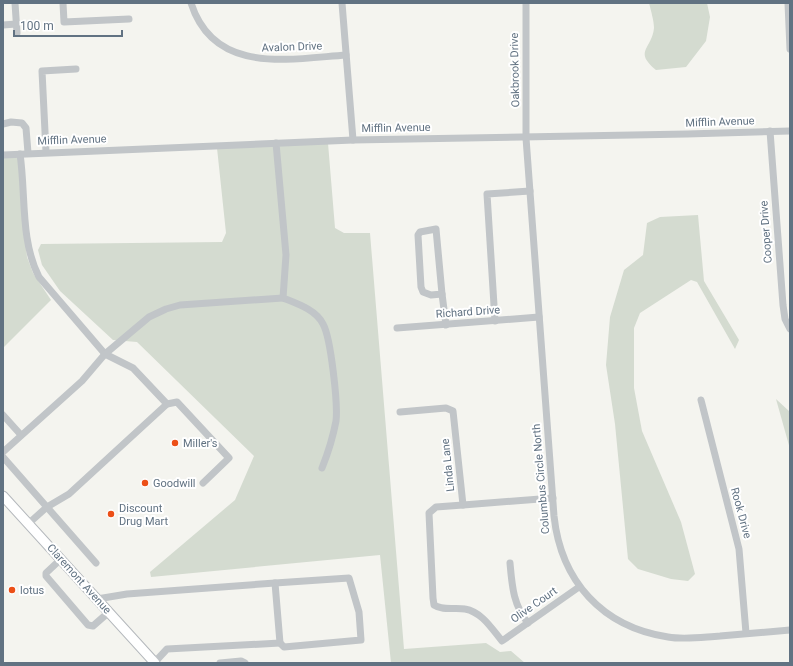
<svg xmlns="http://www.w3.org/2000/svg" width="793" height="666" font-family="Roboto,sans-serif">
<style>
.green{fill:#d4dbd0}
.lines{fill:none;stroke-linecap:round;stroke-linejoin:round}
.major-casing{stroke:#b4b8bc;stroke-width:11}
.minor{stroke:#c1c5c8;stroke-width:7}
.major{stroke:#fff;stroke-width:9}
.poi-dot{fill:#ec4f17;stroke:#fff;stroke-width:1.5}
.labels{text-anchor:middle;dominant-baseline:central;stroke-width:4;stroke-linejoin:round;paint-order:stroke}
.street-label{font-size:11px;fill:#617282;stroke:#fff}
.poi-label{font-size:11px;fill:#617282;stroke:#fff;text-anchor:start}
</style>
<rect width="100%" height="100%" fill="#f4f4ef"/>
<g class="green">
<path d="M649,3h58l3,14 -4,24 -20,26 -30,3c-23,-19 -4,-21 -2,-42 0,-7 -3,-17 -5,-25z"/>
<polygon points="328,143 335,228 344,233 370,233 404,649 486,643 500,652 511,651 525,663 391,663 380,555 151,577 150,572 235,500 254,456 137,342 113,340 60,291 42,265 38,250 41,244 222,242 226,233 217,148"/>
<polygon points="14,155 18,159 27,257 33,273 51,300 3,348 3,156"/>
<polygon points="698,215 704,281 739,340 735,349 697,282 691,280 640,313 634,328 634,388 642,431 681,522 695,574 688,581 671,579 638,569 628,559 615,424 606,365 610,317 624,270 643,255 647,223 660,217"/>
<polygon points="776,399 790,412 790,449"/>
</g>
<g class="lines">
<g class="major-casing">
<polyline id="major" points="3,496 155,663"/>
</g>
<g class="minor">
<polyline points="15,3 17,33"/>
<polyline points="63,3 64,22 129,19"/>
<path d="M191,3c23,72 98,56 155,52"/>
<polyline points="342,3 353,140"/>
<path d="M526,3v135l28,378c7,65 48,111 114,121 17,3 35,0 52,-1 23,-2 47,-4 70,-6"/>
<polyline points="788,3 790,49"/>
<polyline points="3,25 16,24"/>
<polyline points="3,124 11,122 22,123 26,128 28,153"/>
<polyline points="770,131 783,305 785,319 790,329"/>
<path d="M276,143l10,112 -3,43c15,6 33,12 40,26 8,14 15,81 13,97 -3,16 -8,32 -14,47"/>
<polyline points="46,152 42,71 76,69"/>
<path d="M20,154c6,40 0,86 19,123l66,77 28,14 34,36 -98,90 -22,13 -19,17"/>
<polyline points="3,155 353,140 687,134 790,131"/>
<polygon points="436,229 442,294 431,295 423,292 421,287 418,235 420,232"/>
<polyline points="442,294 446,325"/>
<polyline points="495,321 487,194 530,191"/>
<polyline points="397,328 539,317"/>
<polyline points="701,400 739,549 746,633"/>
<polyline points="167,404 177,402 229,458 203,483"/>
<polyline points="400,412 446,408 453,411 463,505 553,498"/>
<polyline points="3,415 21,435"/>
<polyline points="3,452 82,381 105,354 149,317 166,309 180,305 283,298"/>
<polyline points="3,457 96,563"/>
<path d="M463,505l-27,2 -7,6 4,85 1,7c9,6 21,2 31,4 17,3 27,20 37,32l77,-54"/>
<polyline points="61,559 46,573 46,576 88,625 93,626 109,612"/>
<path d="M510,563c2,22 3,42 18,60"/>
<polyline points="275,583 349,578 359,612 361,640 284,647 280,643"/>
<polyline points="97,599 127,594 275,583 280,643 167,649 154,663"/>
<polyline points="220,663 241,661 245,663"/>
</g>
<use href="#major" class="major"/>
</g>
<g class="poi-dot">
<circle cx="175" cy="443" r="4"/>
<circle cx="145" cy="483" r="4"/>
<circle cx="111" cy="514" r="4"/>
<circle cx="12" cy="590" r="4"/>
</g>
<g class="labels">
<g class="street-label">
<text transform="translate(292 47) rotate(-2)">Avalon Drive</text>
<text transform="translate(515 70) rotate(-91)">Oakbrook Drive</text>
<text transform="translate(720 122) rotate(-2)">Mifflin Avenue</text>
<text transform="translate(396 128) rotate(-1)">Mifflin Avenue</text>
<text transform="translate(72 140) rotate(-2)">Mifflin Avenue</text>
<text transform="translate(766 232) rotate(-94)">Cooper Drive</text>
<text transform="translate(468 312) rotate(-4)">Richard Drive</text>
<text transform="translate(448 465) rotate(-96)">Linda Lane</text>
<text transform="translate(541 479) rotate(-95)">Columbus Circle North</text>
<text transform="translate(741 513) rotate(75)">Rook Drive</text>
<text transform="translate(79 579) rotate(48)">Claremont Avenue</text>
<text transform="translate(534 605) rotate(-35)">Olive Court</text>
</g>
<g class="poi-label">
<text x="183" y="443">Miller's</text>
<text x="153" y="483">Goodwill</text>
<text x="119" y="508">Discount<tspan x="119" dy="13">Drug Mart</tspan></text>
<text x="20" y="590">lotus</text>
</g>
</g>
<rect width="793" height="666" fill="none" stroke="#617282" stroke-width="8"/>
<path d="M14 30v6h108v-6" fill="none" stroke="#617282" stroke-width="2"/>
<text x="20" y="30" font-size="12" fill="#617282" stroke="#ffffff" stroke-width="3" paint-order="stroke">100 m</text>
</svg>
